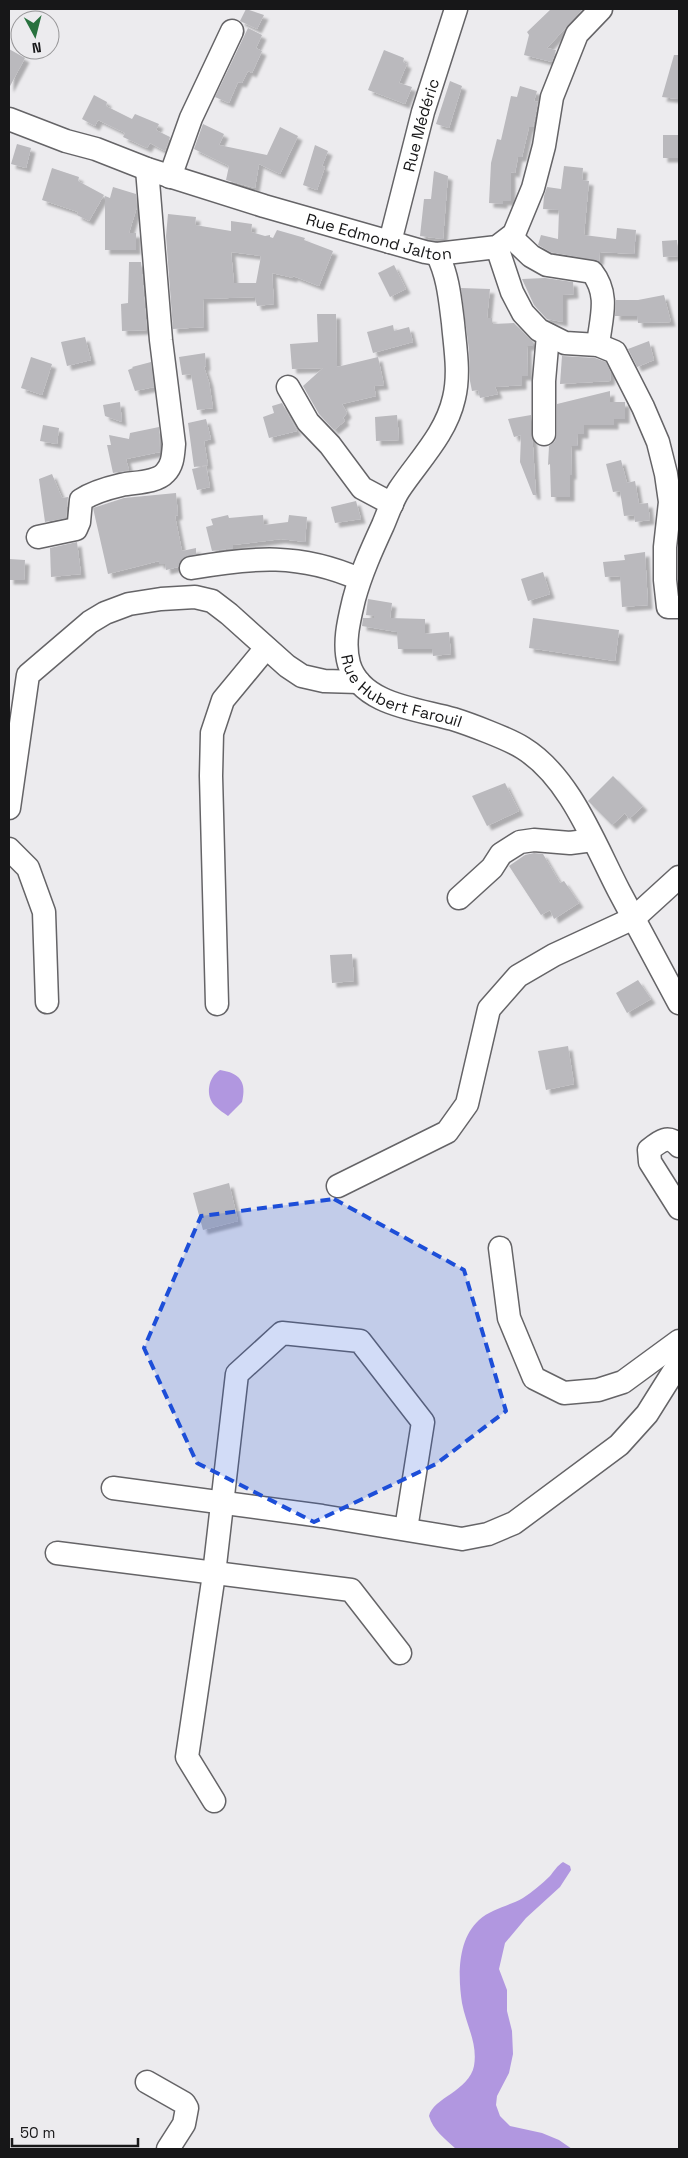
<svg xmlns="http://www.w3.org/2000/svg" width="688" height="2158" font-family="'Space Grotesk',sans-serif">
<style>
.water{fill:#b197e0}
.building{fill:#bab9bd;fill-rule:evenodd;filter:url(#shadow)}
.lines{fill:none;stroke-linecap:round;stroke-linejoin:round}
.minor-casing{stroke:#656467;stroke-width:25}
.minor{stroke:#fff;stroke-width:22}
.marked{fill:#1d4ed8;fill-opacity:0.2;stroke:#1d4ed8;stroke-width:4;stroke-dasharray:10 6;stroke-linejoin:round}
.labels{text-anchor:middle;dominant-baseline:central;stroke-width:4.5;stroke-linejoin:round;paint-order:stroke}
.street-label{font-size:16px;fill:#171718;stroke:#ecebee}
</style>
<defs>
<filter id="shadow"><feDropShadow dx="4.5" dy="4.5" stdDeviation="1" flood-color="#0004"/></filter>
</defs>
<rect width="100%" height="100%" fill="#ecebee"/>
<g class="water">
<path d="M220,1070c20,3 27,12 22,32l-14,14c-4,-3 -9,-6 -13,-10 -10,-10 -7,-29 5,-36z"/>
<path d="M563,1862l7,4 1,4 -11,17 -34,31 -21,25 -6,26 8,21v21l5,20 1,23 -4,19 -12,23 -1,9 4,11 10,10 32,7 17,7 13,9h-116c-11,-10 -23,-19 -27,-33 4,-18 40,-25 45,-50 4,-23 -8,-41 -12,-63 -4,-26 -5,-63 17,-83 12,-11 30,-14 44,-22 9,-6 19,-14 27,-22 4,-5 7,-10 13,-14z"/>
</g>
<g class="building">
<polygon points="246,9 264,15 257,29 240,21"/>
<polygon points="551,9 583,9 547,48 556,50 552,62 524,55 529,35 527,32"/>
<polygon points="248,28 262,35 256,48 262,51 252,73 248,71 242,83 238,82 229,103 215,97"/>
<polygon points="9,49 25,58 9,88"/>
<polygon points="384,50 404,58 403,62 407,64 399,83 412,87 405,104 368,90"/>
<polygon points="674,55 679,55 678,99 662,97"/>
<polygon points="450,81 462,86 449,128 436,124"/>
<polygon points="520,86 537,91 534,101 538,102 533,127 529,127 522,157 518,157 515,173 511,172 511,201 503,201 503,204 489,203 491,163 497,139 501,140 511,96 517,97"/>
<polygon points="94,95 107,102 106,106 132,119 135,114 159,124 156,130 170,137 165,151 150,143 147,148 123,137 125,133 98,120 95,126 82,119"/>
<polygon points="203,124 224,134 219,145 267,155 280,127 298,136 280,174 259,164 255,188 226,180 229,166 194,149"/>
<rect x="663" y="135" width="16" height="23"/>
<polygon points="17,144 31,148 26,168 11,164"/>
<polygon points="315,145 328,151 322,166 325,167 317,190 303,185"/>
<polygon points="564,166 583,168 582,180 589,181 584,235 616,239 617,228 636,230 634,254 600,252 599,261 551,252 538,245 541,235 558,239 559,210 543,209 544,196 547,187 561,189"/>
<polygon points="52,168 79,177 78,181 104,195 89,221 77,215 78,212 42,200"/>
<polygon points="434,171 448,176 443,239 420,236 424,199 431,199"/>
<polygon points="113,187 136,194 137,207 129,233 136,233 136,250 105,250 105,196 110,198"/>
<path d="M168,214l28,3 -1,8 36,6v-10l21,3 -1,8 14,4 5,-1v2l3,1 4,-8 28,8 -1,2 29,11 -14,35 -26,-10v2l-21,-5 2,31 -17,2 -2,-9 -52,2 1,28 -31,2 -7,-93zM231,252l30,4 -5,27h-22z"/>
<polygon points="677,240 678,256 663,257 662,241"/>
<polygon points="129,262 141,262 147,330 122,331 121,304 128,303"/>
<polygon points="394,265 406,289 390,297 378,273"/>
<polygon points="545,278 573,282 574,294 563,295 563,322 547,319 534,305 522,279"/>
<polygon points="461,288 490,289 487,318 492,318 492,324 514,323 533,342 533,346 527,346 528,376 522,376 522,385 495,387 498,394 480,398 478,390 472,391 470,381 469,350"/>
<polygon points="664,295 671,322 638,323 637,316 615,316 616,300 638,300"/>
<polygon points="317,314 336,314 337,367 378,357 384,385 374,386 376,396 342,404 347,413 343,418 345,421 334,430 319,414 303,386 323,368 292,369 290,344 318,342"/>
<polygon points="393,325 394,331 409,327 413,342 373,353 367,332"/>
<polygon points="85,337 91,360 67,366 61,342"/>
<polygon points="649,341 654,360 637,367 628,349"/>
<polygon points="205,353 206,366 204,367 209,382 213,408 197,410 191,374 182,375 179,357"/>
<polygon points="562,356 595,358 606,362 611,373 610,381 560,384"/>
<polygon points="31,357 52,364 42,395 21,388"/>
<polygon points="151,362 154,387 135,391 128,370 133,368 132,367"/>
<polygon points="610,391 610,402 625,402 625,419 614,419 614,425 584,425 584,434 578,434 577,446 571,446 572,475 570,475 570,497 551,497 550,464 548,465 549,446 555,441 557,434 557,404"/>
<polygon points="120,402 122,422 105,416 103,405"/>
<polygon points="282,403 297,431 269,438 263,417 274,413 272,406"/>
<polygon points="397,415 399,440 376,441 375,417"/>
<polygon points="531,415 536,495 533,495 520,462 521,435 514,437 508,419"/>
<polygon points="206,419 211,439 204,441 208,465 194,467 188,423"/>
<polygon points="43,425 59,428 57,444 40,441"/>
<polygon points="159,427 160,452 126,459 129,470 113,473 107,445 111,445 109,435 129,439 130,433"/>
<polygon points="621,460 627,483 635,481 639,504 648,503 650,520 635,522 634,515 624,516 620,491 613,492 606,464"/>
<polygon points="206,466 210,487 197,490 192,469"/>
<polygon points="52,474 62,498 68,497 66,518 45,522 39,479"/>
<polygon points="176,493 178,515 175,516 182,551 196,548 196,554 183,558 178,567 166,570 165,564 159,564 159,561 108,574 93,508 124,498"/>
<polygon points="356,501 361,519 335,523 331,507"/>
<polygon points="228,515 229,518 263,515 264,525 288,522 289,515 307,517 305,542 281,539 266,541 233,545 233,548 212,551 206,527 213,525 211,519"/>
<polygon points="77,542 81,574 51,577 50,548"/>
<polygon points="645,552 648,605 622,607 620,576 605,577 603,562 625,560 624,555"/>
<polygon points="9,559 25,560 24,580 9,580"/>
<polygon points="543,572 550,594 528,601 521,579"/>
<polygon points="368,599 392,603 390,618 425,619 425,634 449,632 451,654 433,656 432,649 398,649 397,632 362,626 363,618 374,618 374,616 366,615"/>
<polygon points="533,618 619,630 615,661 529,648"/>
<polygon points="613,776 643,806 629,819 625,813 612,825 588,801"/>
<polygon points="505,783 519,811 487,826 472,796"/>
<polygon points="534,853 543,854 560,883 564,881 579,903 554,919 550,910 541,915 509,866 525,855"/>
<polygon points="352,954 354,981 332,983 330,955"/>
<polygon points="638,980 651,999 627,1013 616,993"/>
<polygon points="568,1046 574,1084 546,1090 538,1051"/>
<polygon points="229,1183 238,1221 203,1230 193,1193"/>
</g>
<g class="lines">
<g class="minor-casing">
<g id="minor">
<path id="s1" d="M9,119l57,22 30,8 51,20 117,37 161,46 12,2 60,-7 17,-13 19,-46 11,-42 8,-49 25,-63 24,-25"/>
<polyline points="170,177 191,118 232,31"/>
<path d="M511,237l20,19 16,9 45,7c18,23 9,45 6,73"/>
<path id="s2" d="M390,242l33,-130 33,-103"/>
<polyline points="497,247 512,292 523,313 539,330 565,343 598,345 615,352 643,407 658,442 666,474 670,502 665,547 665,580 668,607 679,607"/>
<path id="s3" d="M437,254c11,21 13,45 16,69 2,24 7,50 1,75 -8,36 -35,62 -55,92 -7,11 -11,23 -16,35 -11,24 -22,48 -29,74 -5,21 -11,44 -5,65 12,41 69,45 104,55 16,5 56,20 70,29 47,29 71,95 96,143 20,37 40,75 60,112"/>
<polyline points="288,387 308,422 330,445 362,488 392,504"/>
<polyline points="544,434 544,381 548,335"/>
<path d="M38,537l38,-8 3,-7 2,-22c11,-7 27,-12 40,-15 13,-3 35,-2 44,-12 8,-8 8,-18 9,-29l-13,-104 -14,-171"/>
<path d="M191,568c62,-11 109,-15 168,11"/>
<polyline points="9,808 28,675 90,622 105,613 129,604 161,599 195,597 212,601 229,614 287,666 302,676 324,681 359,682"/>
<polyline points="9,849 28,868 44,912 47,1002"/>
<polyline points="459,898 492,868 501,854 520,842 534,840 570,843 593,840"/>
<polyline points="217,1004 211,776 212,733 223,700 266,648"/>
<path d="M679,1146c-11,-12 -19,-5 -30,4l1,12 29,46"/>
<polyline points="338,1186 447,1132 467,1104 489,1009 518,976 554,955 634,918 679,877"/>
<polyline points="500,1248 509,1318 534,1378 564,1393 598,1390 623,1382 679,1341"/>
<polyline points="113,1488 322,1516 462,1539 488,1534 514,1523 619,1445 647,1414 679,1363"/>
<polyline points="57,1553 351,1590 400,1653"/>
<polyline points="214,1801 187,1757 214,1574 237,1374 282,1333 360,1341 423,1422 406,1529"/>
<polyline points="147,2082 184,2103 187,2108 184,2124 168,2149"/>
</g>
</g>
<use href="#minor" class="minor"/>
</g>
<path class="marked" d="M334,1199l130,71 42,141 -70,53 -122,58 -117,-59 -53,-115 57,-132z"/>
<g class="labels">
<g class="street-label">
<text stroke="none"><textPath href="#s2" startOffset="121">Rue Médéric</textPath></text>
<text stroke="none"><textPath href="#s1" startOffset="389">Rue Edmond Jalton</textPath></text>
<text stroke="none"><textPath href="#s3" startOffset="500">Rue Hubert Farouil</textPath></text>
</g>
</g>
<rect width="688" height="2158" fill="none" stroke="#171718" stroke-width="20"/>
<g transform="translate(35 35) rotate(173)"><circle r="24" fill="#ecebee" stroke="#979698"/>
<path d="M0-4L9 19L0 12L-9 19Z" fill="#28713e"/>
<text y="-8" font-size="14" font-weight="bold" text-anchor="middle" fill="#171718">N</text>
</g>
<path d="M12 2138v8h126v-8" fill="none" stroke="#171718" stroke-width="2.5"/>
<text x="20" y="2138" font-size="15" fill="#171718" stroke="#ecebee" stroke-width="4" paint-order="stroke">50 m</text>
</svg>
